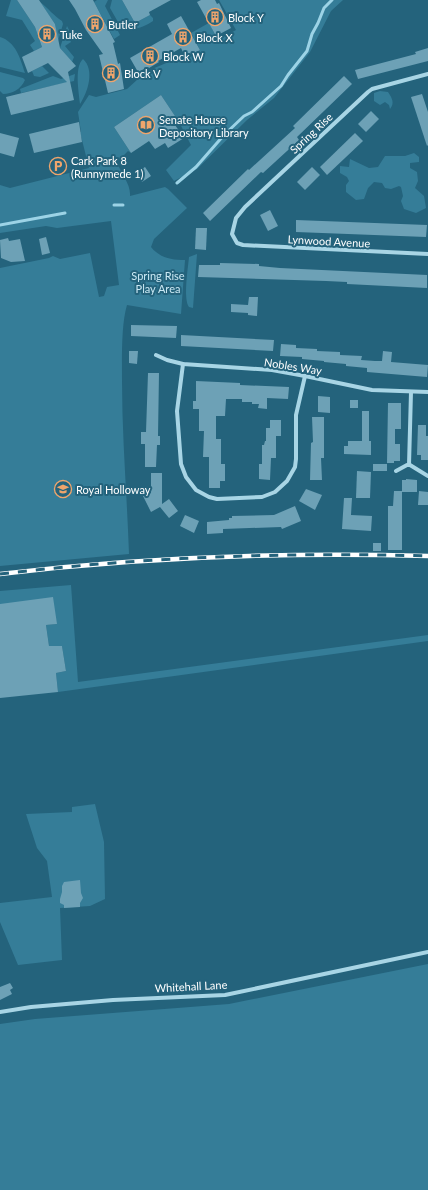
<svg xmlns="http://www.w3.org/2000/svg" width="428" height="1190" font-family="Lato,sans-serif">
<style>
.green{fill:#357d98}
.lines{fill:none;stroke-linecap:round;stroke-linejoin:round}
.stream{stroke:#9cd3e6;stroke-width:3}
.building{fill:#6da1b6}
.street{stroke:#a8d5e5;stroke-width:4}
.rail-casing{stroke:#fff;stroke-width:4.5}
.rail{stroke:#24637c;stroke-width:3;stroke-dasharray:9;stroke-linecap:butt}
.labels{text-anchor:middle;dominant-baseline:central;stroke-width:4;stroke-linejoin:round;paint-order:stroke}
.poi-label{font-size:11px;fill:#fff;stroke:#24637c;text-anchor:start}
.street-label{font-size:11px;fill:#fff;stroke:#24637c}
.park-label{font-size:11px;fill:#cbe9f4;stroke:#24637c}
</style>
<rect width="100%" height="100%" fill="#24637c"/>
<g class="green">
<polygon points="11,0 17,0 35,27 42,47 34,51 30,45 35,41 22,20 6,16"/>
<polygon points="97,0 108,0 105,6 120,35 114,39 94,2"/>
<path d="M112,0h10l13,23 15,-8 3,3v3c-6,4 -14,8 -21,8l-3,-4 -7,4 -12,-21z"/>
<path d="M219,0h124l-12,11 -21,41 -36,46 -27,22 -50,49 -23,12 -8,-11 25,-25 -12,-23 -18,-27 -47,32 17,26 -3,-2 -11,11c4,12 14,22 13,34l35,-9 3,2 19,19 -33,31 -3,8c9,11 20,13 34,13l-4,54 -54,-9c-6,20 -5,54 -5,76 0,57 5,115 7,173l-129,12v-298l49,-10 4,-2 7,3 30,-6 9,44 5,-1 3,-9 12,-2 -8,-64 -54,7 -11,-2 -46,7v-48l10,3 79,-20 -9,-36h1l-3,-20 11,-17 7,2 31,-8 11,-10 14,-10 19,-8 6,-6 9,3 14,-8 -9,-17 16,-9 2,-1 9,17 18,-10z"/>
<path d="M40,2c8,6 14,14 22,19l1,3 -5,17 -3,-17z"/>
<polygon points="67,26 69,30 67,34 71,42 65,46 74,57 72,62 60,48"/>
<path d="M0,37c16,5 20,21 25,36l-25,-6z"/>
<path d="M83,59c12,11 5,33 -3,45 -1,-11 -6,-37 3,-45z"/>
<polygon points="42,66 49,73 40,77 34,76 32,71"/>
<path d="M0,72l23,6 2,2c-4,9 -13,14 -22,14l-3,-3z"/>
<polygon points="75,74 74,81 21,93 20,89 53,76 61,79"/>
<path d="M380,91l8,1c4,6 7,11 2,17l-1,-4 -4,-3 -5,3 -6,-4v-8z"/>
<polygon points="414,153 419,157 419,162 410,163 410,168 417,172 418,181 415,188 424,196 426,208 416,213 404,209 401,201 403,196 401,187 399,186 391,189 385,188 382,183 374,182 368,188 364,199 356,200 346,192 346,185 349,181 347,177 340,173 340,166 349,167 350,159 369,168 378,167 385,156 405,156"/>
<path d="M197,254l-4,54 -4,-1c-6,-8 -1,-39 0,-50z"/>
<polygon points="71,585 78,682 428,635 428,641 58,692 56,673 66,671 62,646 49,646 46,625 57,624 0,604 0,591"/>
<polygon points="95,804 104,842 105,899 90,906 60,908 62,960 18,965 0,922 0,903 52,897 47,861 37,848 26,814 72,812 72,807"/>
<polygon points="428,964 428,1190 0,1190 0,1024 35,1019 229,1004"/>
</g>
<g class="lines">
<g class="stream">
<polyline points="177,183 196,167 224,135 244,116 252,112 281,86 288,75 307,51 312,34 318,23 324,8 332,0"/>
<polyline points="114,205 123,205"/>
<polyline points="0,225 65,213"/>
</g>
</g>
<g class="building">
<polygon points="17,0 39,0 55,24 60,48 76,66 68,72 74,100 11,115 6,97 67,82 48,63 28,73 22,57 42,47 35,27"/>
<polygon points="69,0 93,0 115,42 113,43 118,64 120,63 124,89 108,93 99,55 103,54 86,30 75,9"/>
<polygon points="122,0 171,0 149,12 150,15 135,23"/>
<polygon points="201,0 215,0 217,4 219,3 231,28 216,36 197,2"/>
<polygon points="181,16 200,50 186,58 181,48 158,61 159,62 149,68 148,67 138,72 130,58 172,34 167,24"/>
<polygon points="428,48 428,61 358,79 355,70 416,54 415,52"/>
<polygon points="344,76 352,84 297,137 299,140 263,173 261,172 210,221 203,213 248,169 249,170 295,128 293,126"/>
<polygon points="422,94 428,112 428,145 427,146 411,97"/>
<polygon points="161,95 179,122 175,125 184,138 168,148 165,143 155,149 149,141 131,153 114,127"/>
<polygon points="371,111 379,119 366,132 358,124"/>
<polygon points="79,122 82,142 34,153 29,134"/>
<polygon points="0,133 19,138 14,157 0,153"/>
<polygon points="355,133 363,141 327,175 320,167"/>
<polygon points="145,167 151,176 142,182 136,173"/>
<polygon points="312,167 320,175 305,190 297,182"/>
<polygon points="270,210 278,226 268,231 260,215"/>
<polygon points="296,220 427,225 426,237 296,232"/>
<polygon points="196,228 207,228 206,250 195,249"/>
<polygon points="46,237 50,253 42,255 39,239"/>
<polygon points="8,238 9,241 20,239 25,261 11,262 1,258 0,240"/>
<polygon points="220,263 259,264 259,266 280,268 427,275 427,288 347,284 347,282 326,281 198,277 199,265 220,265"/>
<polygon points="249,297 258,297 257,316 248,315 248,313 231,312 231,304 248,305"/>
<polygon points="131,325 177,326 176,338 131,336"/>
<polygon points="181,335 274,340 273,351 181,346"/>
<polygon points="281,344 296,345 296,348 317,349 317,351 340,352 340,355 362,356 361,360 375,361 382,361 383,351 392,352 391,362 428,365 427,377 367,372 367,368 346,366 346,364 324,362 324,361 302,359 302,357 280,356"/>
<polygon points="129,351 138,351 137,364 129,363"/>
<polygon points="148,373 159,373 158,436 160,436 160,445 157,445 156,467 145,467 145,444 141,444 141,432 146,432"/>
<polygon points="196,381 240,383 240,385 289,387 288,399 267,398 267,409 258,408 259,404 252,404 252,402 242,402 242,399 226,399 225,416 216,416 216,439 221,439 221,464 225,464 225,481 220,481 220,488 209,488 209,457 203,457 204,431 199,431 199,409 193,409 193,401 196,401"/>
<polygon points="318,396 330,397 330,413 318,412"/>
<rect x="350" y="400" width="8" height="8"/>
<polygon points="388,403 401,403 401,429 395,429 395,444 400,444 400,461 394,461 394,463 387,463"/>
<polygon points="362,411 369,411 369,441 371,441 371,455 344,454 344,446 348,446 348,441 362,441"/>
<polygon points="312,417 324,417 324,458 321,458 322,480 310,480 311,443 313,442"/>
<polygon points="270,420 281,420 281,436 276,436 276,458 271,458 270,480 259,479 259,464 262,464 262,445 264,445 265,441 266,441 266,428 270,428"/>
<polygon points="418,425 426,425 426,436 428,436 428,460 421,460 421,455 417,455"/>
<rect x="373" y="464" width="14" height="7"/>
<polygon points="357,471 371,472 370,498 356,498"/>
<polygon points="151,473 162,473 162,504 169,499 178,511 169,518 160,507 151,512 143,496 151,493"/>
<polygon points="406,479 417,480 417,492 402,492 402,480 406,480"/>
<polygon points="306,489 322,495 315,510 299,501"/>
<polygon points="394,491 402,491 402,550 388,550 388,506 393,506"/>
<polygon points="419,491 428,492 428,505 418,505"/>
<polygon points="344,498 352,498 351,515 372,516 371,531 342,529"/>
<polygon points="295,506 301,521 282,529 281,527 223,529 223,533 207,534 207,522 229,520 229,518 232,518 232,516 274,515"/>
<polygon points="185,515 199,521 194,533 180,526"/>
<rect x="373" y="543" width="8" height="8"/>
<polygon points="53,597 57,624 46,625 49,646 62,646 66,671 56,673 58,692 0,698 0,604"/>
<polygon points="80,880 81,893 83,898 80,903 80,907 64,908 64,905 60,903 60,899 62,892 62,886 64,882"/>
<polygon points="10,983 13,988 10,990 12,994 0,1000 0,987"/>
</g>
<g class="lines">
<g class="street">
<polyline points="428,74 372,89 368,92 245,207 236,218 232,234 237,243 243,245 428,254"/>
<polyline points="156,355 167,360 183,364 272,370 305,376 372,390 428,392"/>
<polyline points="183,364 177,411 181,464 186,477 196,490 209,497 217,499 262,497 275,492 287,481 295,467 296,459 296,415 305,376"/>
<polyline points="409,465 411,392"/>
<polyline points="396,471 407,465 410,465 428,476"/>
<polyline points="0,1012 31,1007 113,1000 225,995 428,952"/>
</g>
<g class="rail-casing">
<path id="rail" d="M0,574c142,-17 285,-22 428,-18"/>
</g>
<use href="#rail" class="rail"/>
</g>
<defs>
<g id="building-ring" transform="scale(0.9)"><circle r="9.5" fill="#24637c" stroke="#efa56c" stroke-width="1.5"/><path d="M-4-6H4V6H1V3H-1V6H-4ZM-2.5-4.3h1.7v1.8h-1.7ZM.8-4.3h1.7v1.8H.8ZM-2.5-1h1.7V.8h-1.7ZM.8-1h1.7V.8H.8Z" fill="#efa56c"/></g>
<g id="library-ring" transform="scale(0.9)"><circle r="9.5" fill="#24637c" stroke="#efa56c" stroke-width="1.5"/><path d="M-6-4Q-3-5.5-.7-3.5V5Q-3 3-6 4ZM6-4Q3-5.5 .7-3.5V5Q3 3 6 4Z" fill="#efa56c"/></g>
<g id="parking-ring" transform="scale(0.9)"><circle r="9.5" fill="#24637c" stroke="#efa56c" stroke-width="1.5"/><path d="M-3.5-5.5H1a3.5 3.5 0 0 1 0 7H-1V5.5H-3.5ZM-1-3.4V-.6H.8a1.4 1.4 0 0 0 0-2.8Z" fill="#efa56c"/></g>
<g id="university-ring" transform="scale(0.9)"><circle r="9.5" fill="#24637c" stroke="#efa56c" stroke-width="1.5"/><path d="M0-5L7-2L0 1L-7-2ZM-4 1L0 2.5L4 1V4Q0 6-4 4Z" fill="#efa56c"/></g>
</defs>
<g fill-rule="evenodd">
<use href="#building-ring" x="215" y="17"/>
<use href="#building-ring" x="95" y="24"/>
<use href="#building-ring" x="47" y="34"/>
<use href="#building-ring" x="183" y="37"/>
<use href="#building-ring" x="150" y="56"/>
<use href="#building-ring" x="111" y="73"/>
<use href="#library-ring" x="146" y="125"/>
<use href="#parking-ring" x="58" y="166"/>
<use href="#university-ring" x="63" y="489"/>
</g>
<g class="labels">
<g class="poi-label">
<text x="228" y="17">Block Y</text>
<text x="108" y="24">Butler</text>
<text x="60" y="34">Tuke</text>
<text x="196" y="37">Block X</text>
<text x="163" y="56">Block W</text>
<text x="124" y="73">Block V</text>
<text x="159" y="119">Senate House<tspan x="159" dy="13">Depository Library</tspan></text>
<text x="71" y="160">Cark Park 8<tspan x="71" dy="13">(Runnymede 1)</tspan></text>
<text x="76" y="489">Royal Holloway</text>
</g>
<g class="street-label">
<text transform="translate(311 133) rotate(-43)">Spring Rise</text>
<text transform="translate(329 241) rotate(3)">Lynwood Avenue</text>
<text transform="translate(293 366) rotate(9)">Nobles Way</text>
<text transform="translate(191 986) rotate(-3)">Whitehall Lane</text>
</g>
<g class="park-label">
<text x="158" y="275">Spring Rise<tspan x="158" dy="13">Play Area</tspan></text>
</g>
</g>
</svg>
